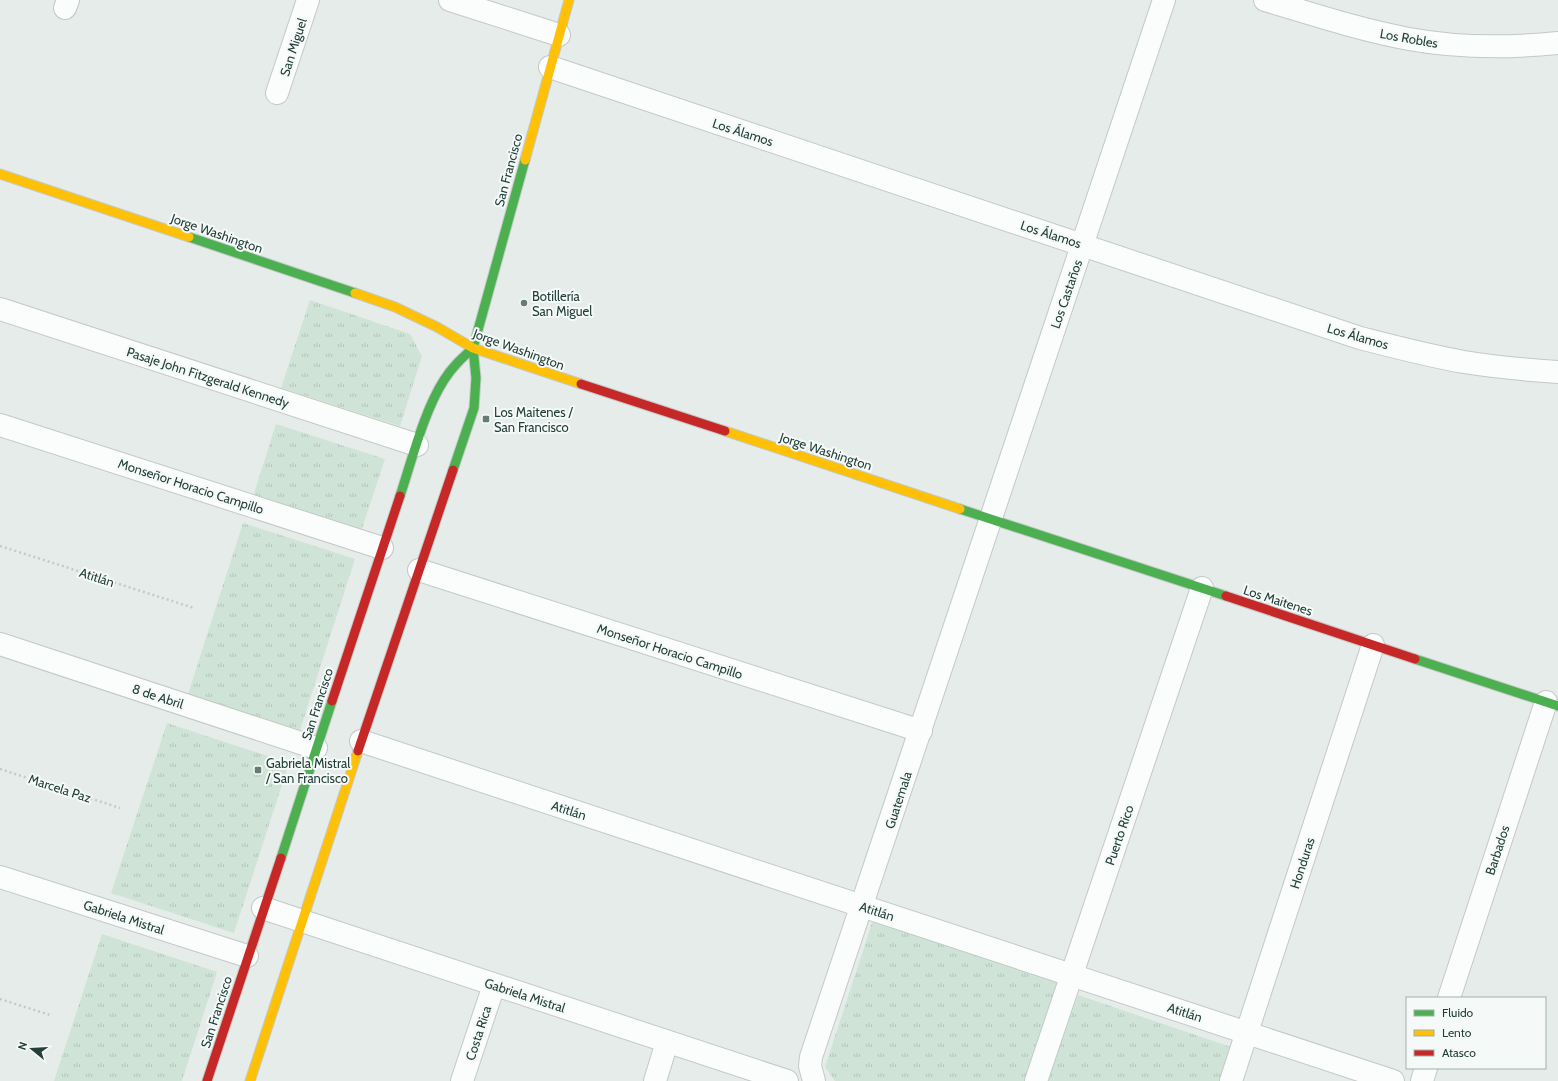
<svg xmlns="http://www.w3.org/2000/svg" width="1558" height="1081" font-family="Cabin,sans-serif">
<style>
.park{fill:url(#park-tufts)}
.lines{fill:none;stroke-linecap:round;stroke-linejoin:round}
.street-casing{stroke:#c3c9c6;stroke-width:24}
.fast-casing{stroke:#c2c9c7;stroke-width:11}
.slow-casing{stroke:#c2c9c7;stroke-width:11}
.jam-casing{stroke:#c2c9c7;stroke-width:11}
.path{stroke:#c2cbc9;stroke-width:2.5;stroke-dasharray:2 3;stroke-linecap:butt}
.street{stroke:#fbfcfc;stroke-width:22}
.fast{stroke:#4caf50;stroke-width:9}
.slow{stroke:#ffc107;stroke-width:9}
.jam{stroke:#c62828;stroke-width:9}
.poi-dot{fill:#677c77;stroke:#f5faf8;stroke-width:1.5}
.labels{text-anchor:middle;dominant-baseline:central;stroke-width:4;stroke-linejoin:round;paint-order:stroke}
.street-label{font-size:13px;fill:#233f3a;stroke:#f5faf8}
.poi-label{font-size:13px;fill:#233f3a;stroke:#f5faf8;text-anchor:start}
</style>
<defs>
<pattern id="park-tufts" width="24" height="20" patternUnits="userSpaceOnUse"><rect width="24" height="20" fill="#cfe4d7"/><path d="M3 7l-1-3M5 7V3M7 7l1-3M15 17l-1-3M17 17v-4M19 17l1-3" fill="none" stroke="#b1c5b9"/></pattern>
</defs>
<rect width="100%" height="100%" fill="#e6ece9"/>
<g class="park">
<polygon points="310,300 410,334 422,356 400,426 281,388"/>
<polygon points="276,424 385,459 359,538 251,503"/>
<polygon points="243,523 355,559 300,730 188,694"/>
<polygon points="167,723 289,763 234,933 111,893"/>
<polygon points="884,919 1059,979 1027,1081 835,1081 825,1067 872,923"/>
<polygon points="102,934 217,972 182,1081 54,1081"/>
<polygon points="1078,995 1231,1047 1219,1081 1048,1081"/>
</g>
<g class="lines">
<g class="street-casing">
<g id="street">
<polyline points="450,0 559,35"/>
<path d="M1265,0c47,14 95,30 144,39 49,9 99,9 149,4"/>
<polyline points="65,8 68,0"/>
<path d="M550,67l810,271c35,9 69,18 104,24 31,5 63,8 94,10"/>
<polyline points="277,93 308,0"/>
<polyline points="0,309 417,445"/>
<polyline points="0,425 382,548"/>
<polyline points="419,570 921,731"/>
<polyline points="0,644 316,748"/>
<polyline points="361,741 1393,1081"/>
<polyline points="0,877 247,956"/>
<polyline points="263,908 787,1081"/>
<polyline points="1449,998 1546,702"/>
<polyline points="462,1081 494,985"/>
<polyline points="655,1081 667,1042"/>
<polyline points="814,1081 810,1066 811,1057 1164,0"/>
<polyline points="1036,1081 1202,588"/>
<polyline points="1231,1081 1373,645"/>
<polyline points="1422,1081 1426,1068"/>
</g>
</g>
<g class="fast-casing">
<g id="fast">
<polyline points="189,237 355,293"/>
<polyline points="453,470 474,408 476,378 473,348 525,160"/>
<path d="M400,496c12,-36 24,-85 44,-116 8,-13 18,-22 29,-32"/>
<polyline points="960,509 1226,596"/>
<polyline points="1415,659 1558,706"/>
<polyline points="281,858 332,701"/>
</g>
</g>
<g class="slow-casing">
<g id="slow">
<polyline points="525,160 569,0"/>
<polyline points="0,174 189,237"/>
<polyline points="355,293 395,307 437,327 473,348 581,384"/>
<polyline points="725,431 960,509"/>
<polyline points="250,1081 358,751"/>
</g>
</g>
<g class="jam-casing">
<g id="jam">
<polyline points="581,384 725,431"/>
<polyline points="1226,596 1415,659"/>
<polyline points="332,701 400,496"/>
<polyline points="358,751 453,470"/>
<polyline points="207,1081 281,858"/>
</g>
</g>
<g class="path">
<polyline points="0,546 194,608"/>
<polyline points="0,769 120,808"/>
<polyline points="0,999 50,1015"/>
</g>
<use href="#street" class="street"/>
<use href="#fast" class="fast"/>
<use href="#slow" class="slow"/>
<use href="#jam" class="jam"/>
</g>
<g class="poi-dot">
<circle cx="524" cy="303" r="4"/>
<rect x="482" y="415" width="8" height="8" rx="2"/>
<rect x="254" y="766" width="8" height="8" rx="2"/>
</g>
<g class="labels">
<g class="street-label">
<text transform="translate(1409 38) rotate(10)">Los Robles</text>
<text transform="translate(293 47) rotate(-72)">San Miguel</text>
<text transform="translate(743 132) rotate(18)">Los Álamos</text>
<text transform="translate(508 170) rotate(-75)">San Francisco</text>
<text transform="translate(217 233) rotate(19)">Jorge Washington</text>
<text transform="translate(1051 234) rotate(18)">Los Álamos</text>
<text transform="translate(1066 294) rotate(-71)">Los Castaños</text>
<text transform="translate(1358 336) rotate(16)">Los Álamos</text>
<text transform="translate(519 349) rotate(20)">Jorge Washington</text>
<text transform="translate(208 377) rotate(18)">Pasaje John Fitzgerald Kennedy</text>
<text transform="translate(826 451) rotate(18)">Jorge Washington</text>
<text transform="translate(191 486) rotate(18)">Monseñor Horacio Campillo</text>
<text transform="translate(97 577) rotate(18)">Atitlán</text>
<text transform="translate(1278 600) rotate(18)">Los Maitenes</text>
<text transform="translate(670 651) rotate(18)">Monseñor Horacio Campillo</text>
<text transform="translate(158 696) rotate(18)">8 de Abril</text>
<text transform="translate(317 704) rotate(-72)">San Francisco</text>
<text transform="translate(60 788) rotate(18)">Marcela Paz</text>
<text transform="translate(898 800) rotate(-72)">Guatemala</text>
<text transform="translate(569 810) rotate(18)">Atitlán</text>
<text transform="translate(1119 835) rotate(-71)">Puerto Rico</text>
<text transform="translate(1497 850) rotate(-72)">Barbados</text>
<text transform="translate(1302 863) rotate(-72)">Honduras</text>
<text transform="translate(877 911) rotate(18)">Atitlán</text>
<text transform="translate(124 917) rotate(18)">Gabriela Mistral</text>
<text transform="translate(525 995) rotate(18)">Gabriela Mistral</text>
<text transform="translate(216 1012) rotate(-72)">San Francisco</text>
<text transform="translate(1185 1012) rotate(18)">Atitlán</text>
<text transform="translate(478 1033) rotate(-72)">Costa Rica</text>
</g>
<g class="poi-label">
<text x="532" y="296">Botillería<tspan x="532" dy="15">San Miguel</tspan></text>
<text x="494" y="412">Los Maitenes /<tspan x="494" dy="15">San Francisco</tspan></text>
<text x="266" y="763">Gabriela Mistral<tspan x="266" dy="15">/ San Francisco</tspan></text>
</g>
</g>
<rect x="1406" y="997" width="140" height="72" fill="#f5faf8" stroke="#a1afac"/>
<rect x="1414" y="1010" width="20" height="6" fill="#4caf50" stroke="#a1afac"/>
<text x="1442" y="1017" font-size="12" fill="#233f3a">Fluido</text>
<rect x="1414" y="1030" width="20" height="6" fill="#ffc107" stroke="#a1afac"/>
<text x="1442" y="1037" font-size="12" fill="#233f3a">Lento</text>
<rect x="1414" y="1050" width="20" height="6" fill="#c62828" stroke="#a1afac"/>
<text x="1442" y="1057" font-size="12" fill="#233f3a">Atasco</text>
<g transform="translate(32 1049) rotate(288)" stroke="#f5faf8" stroke-width="3" paint-order="stroke">
<path d="M0-3L7 15L0 10L-7 15Z" fill="#233f3a"/>
<text y="-6" font-size="11" font-weight="bold" text-anchor="middle" fill="#233f3a">N</text>
</g>
</svg>
